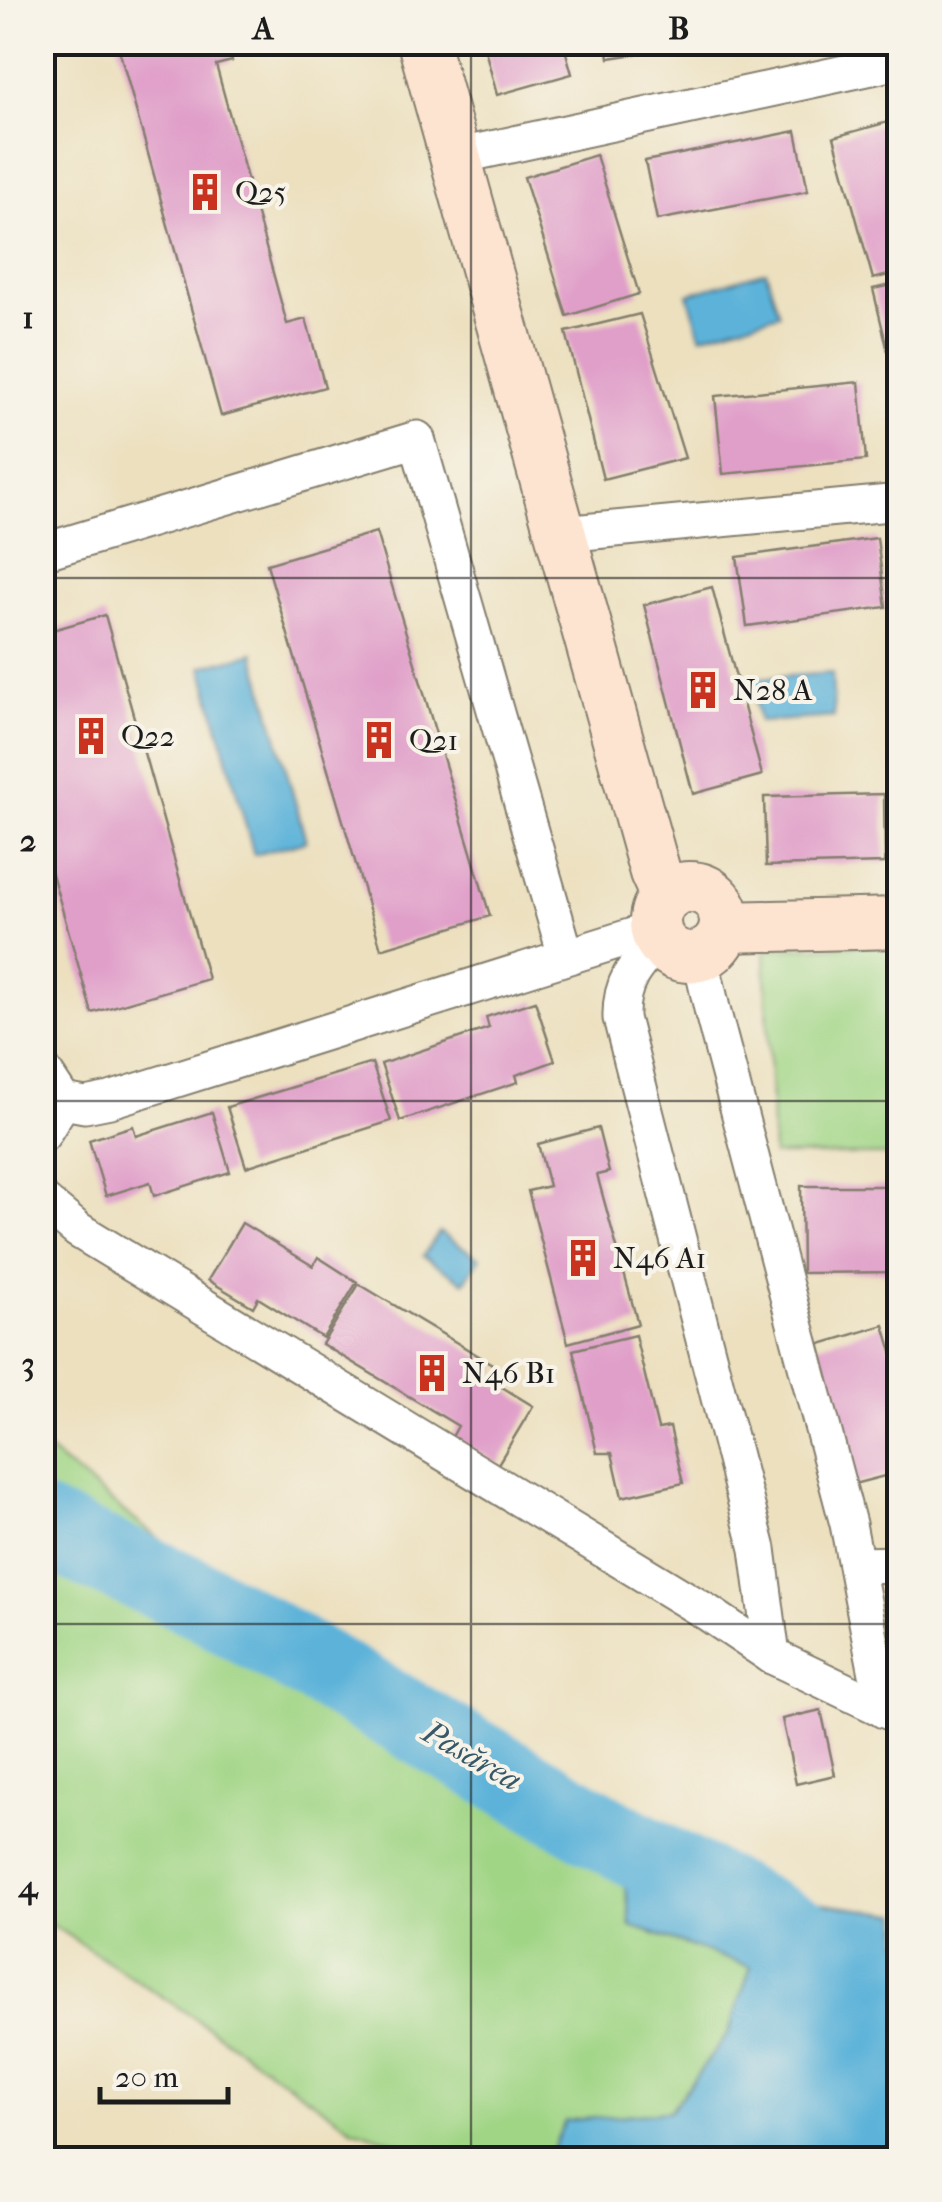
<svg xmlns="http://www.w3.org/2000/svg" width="942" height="2202" font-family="'IM FELL French Canon',serif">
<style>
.green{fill:#a1d586;stroke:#5e7851;stroke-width:2.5}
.water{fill:#5cb2d9;stroke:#3c677a;stroke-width:2.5}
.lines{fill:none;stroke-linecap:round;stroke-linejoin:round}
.river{stroke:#5cb2d9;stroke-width:78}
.building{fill:#e09fc9}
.street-casing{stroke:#847e6e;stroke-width:39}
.secondary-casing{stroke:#847e6e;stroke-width:54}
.street{stroke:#fff;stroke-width:35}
.secondary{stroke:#fde4d1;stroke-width:50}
.grid{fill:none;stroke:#1c1c1c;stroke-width:2.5;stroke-opacity:0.55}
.labels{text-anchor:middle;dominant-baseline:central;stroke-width:8;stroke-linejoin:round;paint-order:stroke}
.poi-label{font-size:30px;fill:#1c1c1c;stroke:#f7f3e8;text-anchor:start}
.water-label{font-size:32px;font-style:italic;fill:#365868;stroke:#f7f3e8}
.neatline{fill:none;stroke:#1c1c1c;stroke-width:4}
.grid-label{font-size:32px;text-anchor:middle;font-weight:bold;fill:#1c1c1c}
</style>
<rect width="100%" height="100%" fill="#f7f3e8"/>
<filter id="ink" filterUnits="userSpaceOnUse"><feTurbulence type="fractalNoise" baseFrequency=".01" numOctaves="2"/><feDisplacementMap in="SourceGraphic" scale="20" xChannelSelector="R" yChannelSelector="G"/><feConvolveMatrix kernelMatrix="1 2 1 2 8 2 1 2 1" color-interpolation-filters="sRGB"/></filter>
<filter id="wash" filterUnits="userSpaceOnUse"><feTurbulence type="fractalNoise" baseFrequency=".0048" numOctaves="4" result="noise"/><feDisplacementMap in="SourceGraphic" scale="40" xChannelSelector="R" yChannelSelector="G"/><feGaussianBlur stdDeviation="2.25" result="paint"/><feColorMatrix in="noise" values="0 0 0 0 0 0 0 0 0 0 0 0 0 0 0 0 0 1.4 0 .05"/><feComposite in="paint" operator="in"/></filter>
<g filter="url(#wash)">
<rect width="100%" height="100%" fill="#ece0bf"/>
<g class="green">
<polygon points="899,944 899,1155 773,1155 765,949"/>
<polygon points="42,1446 137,1522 248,1606 403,1681 604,1796 655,1843 623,1868 631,1926 752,1967 728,2034 669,2111 565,2121 548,2159 447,2159 352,2128 193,2017 43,1919"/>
</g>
<g class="water">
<polygon points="766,271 779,314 701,336 688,294"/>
<polygon points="254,653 306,841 254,855 202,667"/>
<polygon points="832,673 834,717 759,722 752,679"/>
<polygon points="439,1232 480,1258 464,1282 423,1256"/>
<polygon points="655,1843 722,1855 800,1901 899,1914 899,2159 548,2159 565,2121 670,2111 728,2034 751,1967 631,1926 623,1868"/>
</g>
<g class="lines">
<polyline class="river" points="42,1528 206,1602 602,1831 900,1989"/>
</g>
<g id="blocks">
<g class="building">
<polygon points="117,42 227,42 232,61 216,65 287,324 306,319 325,387 221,416"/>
<polygon points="483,42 563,42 572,74 497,95"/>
<polygon points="607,42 694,42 694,45 609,58"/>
<polygon points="895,120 900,136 900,272 873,279 834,137"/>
<polygon points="796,131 808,191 657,220 645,161"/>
<polygon points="596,155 639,294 567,316 524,177"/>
<polygon points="900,283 900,392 898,393 873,289"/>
<polygon points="640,314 685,458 603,479 566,332"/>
<polygon points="859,382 866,460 723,474 715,396"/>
<polygon points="376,532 490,916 381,949 267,564"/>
<polygon points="877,538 886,607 747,626 737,557"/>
<polygon points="712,587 762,775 693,794 644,605"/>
<polygon points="105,615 208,979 92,1013 42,839 42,633"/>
<polygon points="884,794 885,863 766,866 764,797"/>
<polygon points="535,1001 555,1061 516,1075 518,1082 400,1121 381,1064 489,1028 486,1017"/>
<polygon points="372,1063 391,1121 246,1167 227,1107"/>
<polygon points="212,1112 230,1172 154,1196 150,1182 106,1196 89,1140 133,1126 136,1136"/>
<polygon points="598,1128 609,1172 597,1175 638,1324 568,1343 528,1191 549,1186 538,1144"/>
<polygon points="801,1186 900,1186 900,1272 802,1273"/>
<polygon points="242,1223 313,1266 318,1257 357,1282 323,1338 258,1298 253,1307 208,1280"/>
<polygon points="359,1284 497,1367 489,1379 533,1406 498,1464 452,1437 458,1426 322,1344"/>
<polygon points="884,1325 900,1379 900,1472 854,1484 814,1346"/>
<polygon points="635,1335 658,1429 670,1427 683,1483 622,1497 612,1453 597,1453 573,1350"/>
<polygon points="821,1710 835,1775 796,1784 782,1719"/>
</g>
</g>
</g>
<g filter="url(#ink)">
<use href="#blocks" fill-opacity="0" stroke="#847e6e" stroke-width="2.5"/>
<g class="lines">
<g class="street-casing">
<g id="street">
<polyline points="454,157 900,61"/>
<polyline points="562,534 900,502"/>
<polyline points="42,552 417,439 566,956"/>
<path d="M659,940c-23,25 -39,41 -38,78l137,531 14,107"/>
<polyline points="700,956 713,1013 848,1524 884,1710"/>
<polyline points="42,1069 63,1101 85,1105 110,1100 655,929"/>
<polyline points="42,1135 63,1101"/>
<polyline points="42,1200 78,1230 708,1613 772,1656 900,1717"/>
<polyline points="857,1565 900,1564"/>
</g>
</g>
<g class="secondary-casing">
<g id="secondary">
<polyline points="423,42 655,872 666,896"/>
<circle cx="690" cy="922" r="35"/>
<polyline points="725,927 900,923"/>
</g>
</g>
<use href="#street" class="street"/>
<use href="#secondary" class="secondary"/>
</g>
</g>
<path class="grid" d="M471,42v2118M42,578h858M42,1101h858M42,1624h858"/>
<defs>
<g id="building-bare" transform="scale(3)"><path d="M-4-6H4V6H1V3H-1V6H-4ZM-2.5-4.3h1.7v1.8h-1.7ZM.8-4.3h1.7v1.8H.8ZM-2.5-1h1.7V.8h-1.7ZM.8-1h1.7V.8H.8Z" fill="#c8321e" stroke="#f7f3e8" stroke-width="2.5" paint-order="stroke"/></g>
</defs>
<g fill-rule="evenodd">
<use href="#building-bare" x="205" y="192"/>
<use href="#building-bare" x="703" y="690"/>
<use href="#building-bare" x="91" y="736"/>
<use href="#building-bare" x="379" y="740"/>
<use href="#building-bare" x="583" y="1258"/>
<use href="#building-bare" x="432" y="1373"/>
</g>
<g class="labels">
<g class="poi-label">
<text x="235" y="192">Q25</text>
<text x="733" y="690">N28 A</text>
<text x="121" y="736">Q22</text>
<text x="409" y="740">Q21</text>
<text x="613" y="1258">N46 A1</text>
<text x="462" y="1373">N46 B1</text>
</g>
<g class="water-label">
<text transform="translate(472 1756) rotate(30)">Pasărea</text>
</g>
</g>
<rect width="942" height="2202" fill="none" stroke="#f7f3e8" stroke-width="110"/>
<path d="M100 2087v15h128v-15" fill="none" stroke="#1c1c1c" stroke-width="5"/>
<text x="115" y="2087" font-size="30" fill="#1c1c1c" stroke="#f7f3e8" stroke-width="8" paint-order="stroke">20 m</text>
<rect x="55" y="55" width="832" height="2092" class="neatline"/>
<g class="grid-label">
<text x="263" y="39">A</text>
<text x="679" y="39">B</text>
<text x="28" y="328">1</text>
<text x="28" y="851">2</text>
<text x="28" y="1374">3</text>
<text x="28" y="1897">4</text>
</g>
</svg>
